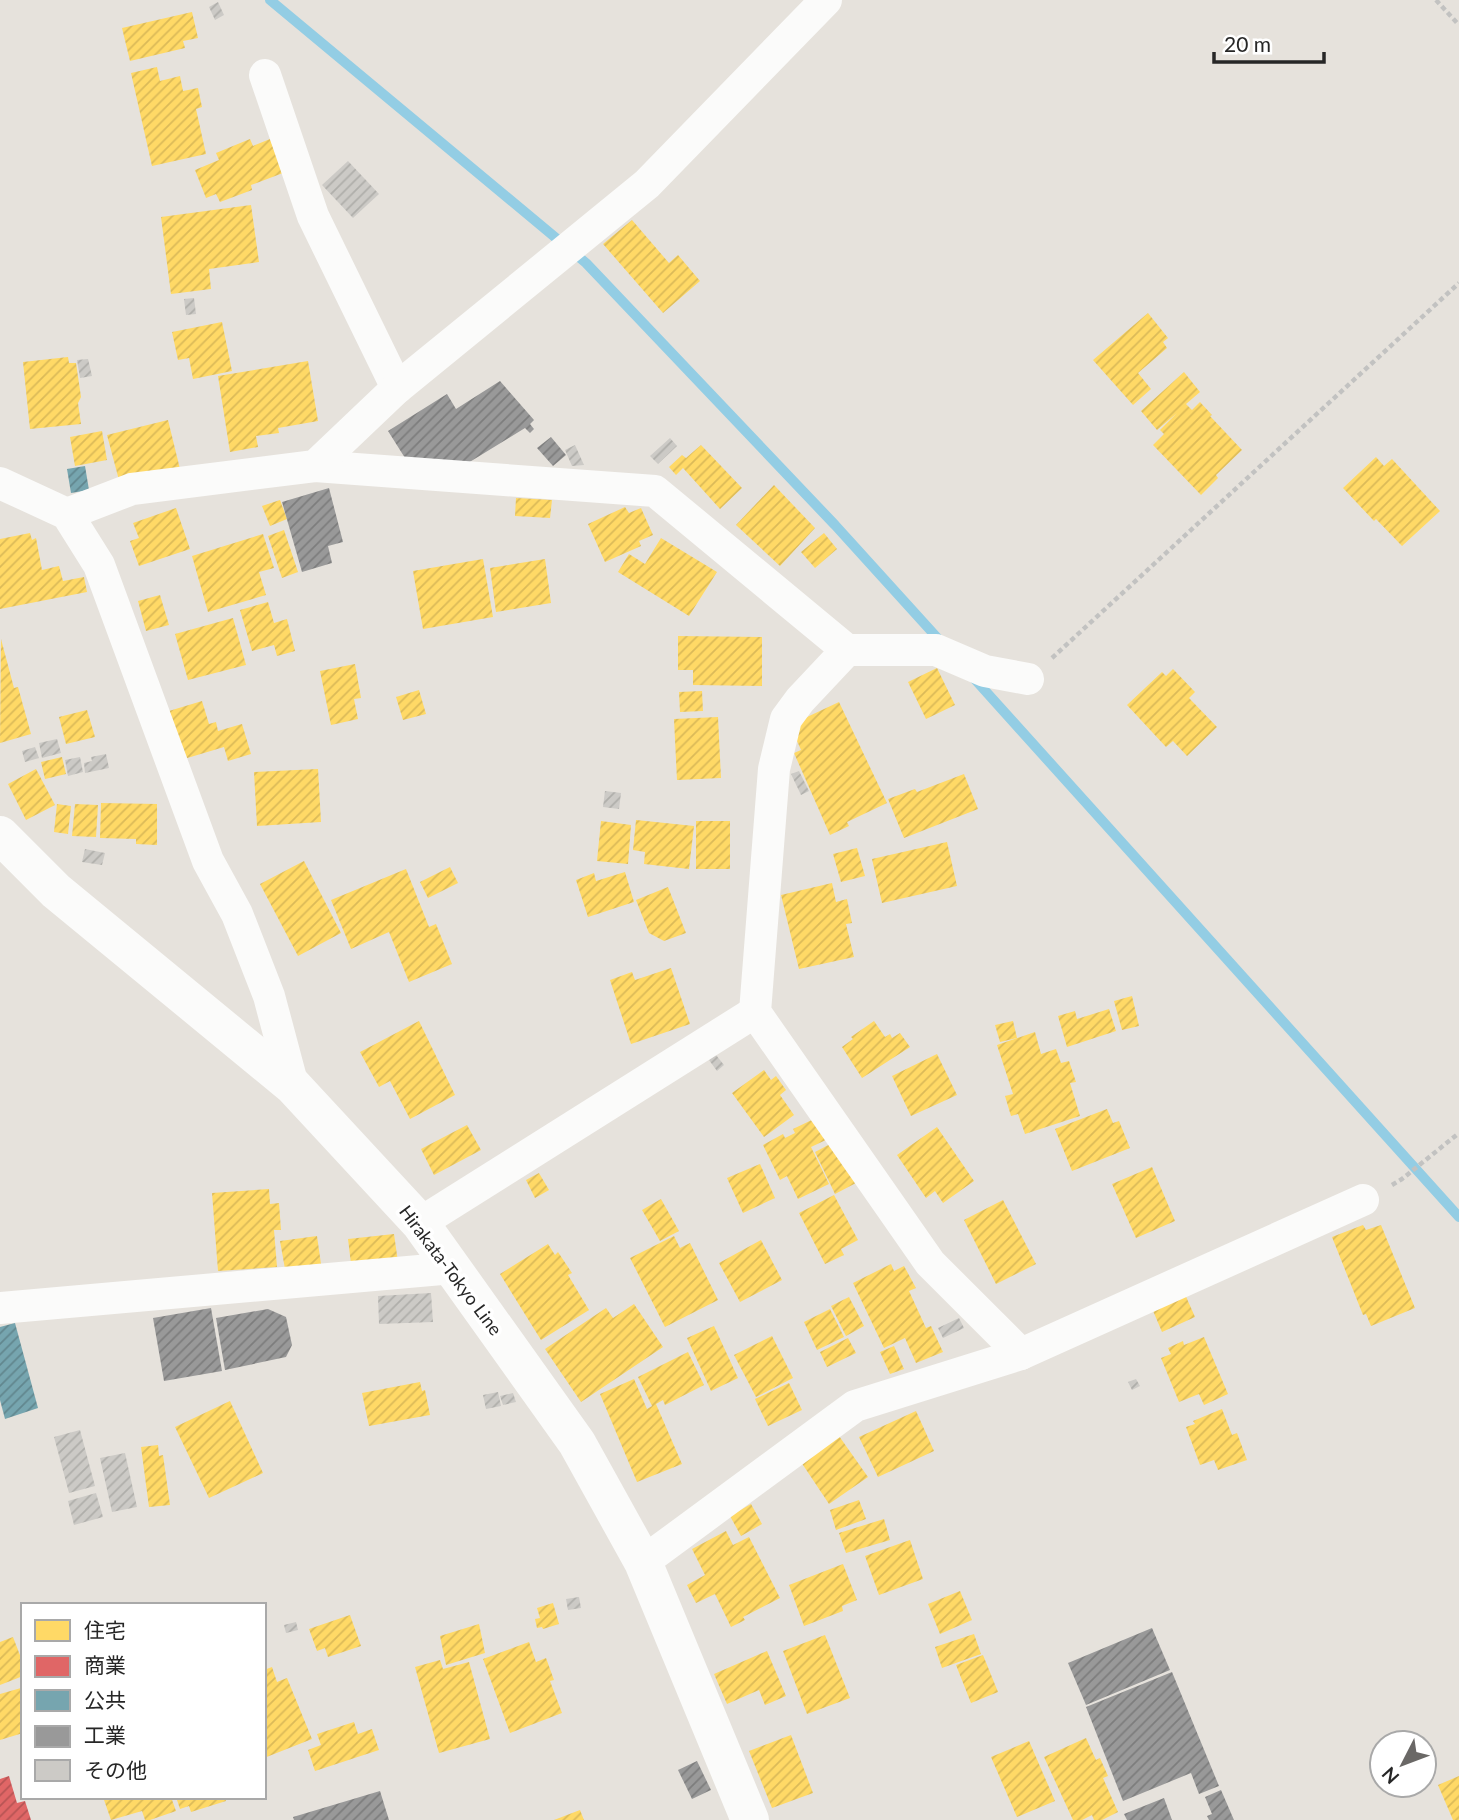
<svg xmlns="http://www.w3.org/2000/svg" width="1459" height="1820" font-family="Lato,'Noto Sans JP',sans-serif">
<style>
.homes{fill:url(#homes-hatch)}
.shops{fill:url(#shops-hatch)}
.public{fill:url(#public-hatch)}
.industry{fill:url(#industry-hatch)}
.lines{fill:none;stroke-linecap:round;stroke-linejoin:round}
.stream{stroke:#93cde4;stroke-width:10}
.building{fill:url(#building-hatch)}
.path{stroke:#c2c2c1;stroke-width:4.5;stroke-dasharray:5 3.5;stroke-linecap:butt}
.minor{stroke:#fbfbfa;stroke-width:32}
.secondary{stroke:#fbfbfa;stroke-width:38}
.labels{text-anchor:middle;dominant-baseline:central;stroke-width:7;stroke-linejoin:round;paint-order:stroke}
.street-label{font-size:18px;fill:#272727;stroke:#fff}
</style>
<defs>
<pattern id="homes-hatch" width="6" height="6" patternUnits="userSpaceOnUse" patternTransform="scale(1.75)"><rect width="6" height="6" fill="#ffd966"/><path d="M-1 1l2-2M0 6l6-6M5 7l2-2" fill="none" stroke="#dbba58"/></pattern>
<pattern id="shops-hatch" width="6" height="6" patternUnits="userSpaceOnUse" patternTransform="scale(1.75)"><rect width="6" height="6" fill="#e06666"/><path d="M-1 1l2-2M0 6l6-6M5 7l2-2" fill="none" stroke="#b65454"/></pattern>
<pattern id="public-hatch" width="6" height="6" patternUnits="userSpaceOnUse" patternTransform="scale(1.75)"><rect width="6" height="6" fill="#76a5af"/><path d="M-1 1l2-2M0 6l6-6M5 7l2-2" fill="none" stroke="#61868e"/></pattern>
<pattern id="industry-hatch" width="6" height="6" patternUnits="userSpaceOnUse" patternTransform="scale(1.75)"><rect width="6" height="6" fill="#999"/><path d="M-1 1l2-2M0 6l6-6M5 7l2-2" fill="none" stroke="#7d7d7d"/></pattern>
<pattern id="building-hatch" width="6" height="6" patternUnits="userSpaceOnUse" patternTransform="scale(1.75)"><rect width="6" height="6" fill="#cccac6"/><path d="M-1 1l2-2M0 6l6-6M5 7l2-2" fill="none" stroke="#afaeaa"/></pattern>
</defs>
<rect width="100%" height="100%" fill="#e6e2dc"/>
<g class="homes">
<polygon points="192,12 198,38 183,41 185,48 130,61 122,28"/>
<polygon points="157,67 160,81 180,76 183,91 198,88 202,107 196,109 206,154 152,166 131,73"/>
<polygon points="250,139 253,146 270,139 283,173 251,185 252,190 220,202 216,194 206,198 195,170 219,160 216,153"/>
<polygon points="251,205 259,262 209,269 211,289 171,294 161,217"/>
<polygon points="632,220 669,263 678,255 700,281 663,313 603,244"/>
<polygon points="1148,313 1168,338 1163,342 1167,348 1138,373 1151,389 1133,405 1093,360"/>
<polygon points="222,322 232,371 193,379 189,358 178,360 172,332"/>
<polygon points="68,357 69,363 76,363 81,397 78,403 81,424 30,429 23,362"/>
<polygon points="308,361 318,421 278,428 279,433 256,436 258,447 230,452 218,376"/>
<polygon points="1184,372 1200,392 1186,404 1192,410 1200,402 1212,415 1210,416 1242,450 1216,475 1218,478 1201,495 1153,445 1164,434 1160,430 1177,413 1157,430 1141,411"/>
<polygon points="168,420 180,469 120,484 107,435"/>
<polygon points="102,431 107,460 75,466 70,437"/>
<polygon points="701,445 742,488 720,509 683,468 676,475 669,467 682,455 686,458"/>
<polygon points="1376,457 1384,466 1392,459 1440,511 1402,546 1376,519 1374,521 1343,488"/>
<polygon points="774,485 815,528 780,566 736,525"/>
<polygon points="516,498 552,500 550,518 515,516"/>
<polygon points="280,500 287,519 270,526 262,506"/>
<polygon points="625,507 629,513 641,508 653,535 639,541 641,546 605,562 588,524"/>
<polygon points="176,508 190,549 139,566 130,541 139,538 133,523"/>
<polygon points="284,530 298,572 282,578 268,536"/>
<polygon points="30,533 32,540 36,538 42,570 59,566 63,581 84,577 87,592 0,609 0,539"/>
<polygon points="824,533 837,549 815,568 801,552"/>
<polygon points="263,534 274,568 259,572 266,595 208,612 192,556"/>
<polygon points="661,538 717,572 689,616 618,572 629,554 645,564"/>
<polygon points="483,559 493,617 423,629 413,571"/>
<polygon points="545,559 551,603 496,612 490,568"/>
<polygon points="160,595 169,625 146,631 138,601"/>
<polygon points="268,602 274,623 287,619 295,651 277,656 274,645 252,651 240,610"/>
<polygon points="233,618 246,665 188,680 175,634"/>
<polygon points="678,636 762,637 762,686 693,685 693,670 678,670"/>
<polygon points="1,639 14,688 18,687 31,734 0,743"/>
<polygon points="355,664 361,698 354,699 358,719 331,725 320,671"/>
<polygon points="937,668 955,705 926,719 908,682"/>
<polygon points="1173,669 1195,692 1189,698 1217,727 1187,756 1173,741 1166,747 1127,705 1162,672 1166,676"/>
<polygon points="419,690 426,714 403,720 396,697"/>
<polygon points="702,691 703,711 680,712 679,692"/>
<polygon points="202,701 209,724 216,722 218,731 242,724 251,754 228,761 224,747 184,759 169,711"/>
<polygon points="839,702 887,803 847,822 849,826 830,835 794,753 801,750 790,725"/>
<polygon points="87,710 95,737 66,744 59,717"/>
<polygon points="718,717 721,778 677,780 674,719"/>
<polygon points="62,757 66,774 45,779 41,762"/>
<polygon points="36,769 55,805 26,820 8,784"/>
<polygon points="318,769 321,822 257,826 254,772"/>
<polygon points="964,774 978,809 904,838 888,799 915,789 917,792"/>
<polygon points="101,803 157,804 157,845 136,844 136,839 100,838"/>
<polygon points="57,804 71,806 68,834 54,832"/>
<polygon points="75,804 98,805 96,837 72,836"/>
<polygon points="636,820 694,826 689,869 644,864 645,852 633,850"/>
<polygon points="601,821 631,825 628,864 597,861"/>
<rect x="696" y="821" width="34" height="48"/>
<polygon points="947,842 957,886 882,903 872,859"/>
<polygon points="857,848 865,876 841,882 833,854"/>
<polygon points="304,861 341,933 298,956 260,884"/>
<polygon points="450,867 458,883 428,898 420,882"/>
<polygon points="406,869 429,927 436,924 452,964 409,982 389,932 351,949 331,900"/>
<polygon points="625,872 634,902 588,917 576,880 594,873 596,881"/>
<polygon points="832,883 836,902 847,899 852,923 846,924 854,957 799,969 781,895"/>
<polygon points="668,887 686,933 664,941 649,933 636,900"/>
<polygon points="671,968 690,1024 631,1044 610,980 632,972 635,980"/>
<polygon points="1132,996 1139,1026 1122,1030 1114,1001"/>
<polygon points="1109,1009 1116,1031 1067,1047 1058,1016 1075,1011 1077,1019"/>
<polygon points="419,1021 455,1095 410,1119 390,1081 379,1087 360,1052"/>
<polygon points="874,1021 885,1037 890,1034 892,1038 900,1033 910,1047 862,1078 842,1047 853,1039 851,1037"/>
<polygon points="1013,1021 1017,1038 1000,1042 995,1025"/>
<polygon points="1035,1032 1041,1054 1056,1049 1061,1063 1069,1061 1076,1082 1070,1083 1080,1116 1025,1134 1018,1114 1011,1116 1005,1096 1013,1094 997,1045"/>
<polygon points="937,1054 957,1095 911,1116 892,1076"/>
<polygon points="764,1070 771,1080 776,1076 786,1090 780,1095 794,1115 764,1137 732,1093"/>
<polygon points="1107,1109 1113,1123 1119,1121 1130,1148 1072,1171 1055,1129"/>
<polygon points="818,1117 828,1139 811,1147 829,1184 798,1199 787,1176 780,1180 763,1145 783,1134 785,1138 795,1133 793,1129"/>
<polygon points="467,1125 481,1150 434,1175 421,1149"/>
<polygon points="937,1127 974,1181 943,1203 935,1191 926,1198 897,1155"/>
<polygon points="834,1142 856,1183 835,1194 815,1152"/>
<polygon points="760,1164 775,1198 743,1213 727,1178"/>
<polygon points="1152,1167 1175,1221 1136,1238 1112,1184"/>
<polygon points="539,1173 549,1190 535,1198 526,1180"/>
<polygon points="269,1189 270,1204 279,1203 281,1230 274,1230 277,1267 218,1271 212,1193"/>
<polygon points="834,1195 858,1240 841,1249 844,1255 825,1264 799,1213"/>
<polygon points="661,1199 679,1231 660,1241 642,1210"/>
<polygon points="1003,1200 1036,1264 996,1284 964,1220"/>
<polygon points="1363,1225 1366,1230 1381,1225 1415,1308 1371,1326 1366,1314 1363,1315 1332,1237"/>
<polygon points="394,1234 399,1269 352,1272 348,1239"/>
<polygon points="317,1236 321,1264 285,1269 280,1241"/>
<polygon points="674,1236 680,1248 690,1243 718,1300 665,1327 630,1258"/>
<polygon points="761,1240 782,1280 740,1302 719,1263"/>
<polygon points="548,1244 555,1255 558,1252 572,1273 568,1275 589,1310 541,1340 500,1274"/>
<polygon points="891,1264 894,1271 904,1266 916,1288 909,1291 926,1328 931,1326 943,1352 916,1363 905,1338 884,1348 853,1283"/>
<polygon points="1184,1292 1195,1317 1162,1332 1151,1306"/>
<polygon points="849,1297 864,1326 846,1336 831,1306"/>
<polygon points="634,1304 663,1347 581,1402 545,1349 606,1308 613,1318"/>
<polygon points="830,1309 844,1337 817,1350 804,1322"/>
<polygon points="714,1326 738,1378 711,1391 687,1338"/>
<polygon points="772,1336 793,1378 756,1397 734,1355"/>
<polygon points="1204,1337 1228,1394 1204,1405 1199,1394 1179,1402 1161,1358 1171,1354 1168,1348 1183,1341 1184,1345"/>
<polygon points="848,1338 856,1353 827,1367 820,1352"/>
<polygon points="894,1346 904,1369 890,1374 880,1352"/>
<polygon points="688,1352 704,1385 665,1405 663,1400 656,1404 682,1464 637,1482 600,1394 634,1379 647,1409 652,1406 638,1377"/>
<polygon points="420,1382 422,1391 425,1390 430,1415 369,1426 362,1393"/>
<polygon points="789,1383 802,1410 768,1426 755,1399"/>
<polygon points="230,1401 263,1473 209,1498 175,1427"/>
<polygon points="1222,1409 1232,1435 1237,1433 1247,1460 1218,1470 1214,1460 1200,1465 1186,1427 1195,1424 1193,1421"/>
<polygon points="916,1411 934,1451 878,1477 859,1437"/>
<polygon points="839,1436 868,1477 829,1504 801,1462"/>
<polygon points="158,1445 159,1456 163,1455 170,1505 149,1507 141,1447"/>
<polygon points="859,1500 866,1519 836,1530 830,1510"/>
<polygon points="751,1504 762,1524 741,1536 730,1516"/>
<polygon points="884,1519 890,1540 846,1553 839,1533"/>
<polygon points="726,1531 733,1545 749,1537 780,1598 743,1617 745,1620 731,1627 715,1594 696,1603 687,1585 705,1575 692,1549"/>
<polygon points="910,1540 923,1579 879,1595 865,1556"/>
<polygon points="843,1564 857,1600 842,1606 843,1611 804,1626 789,1585"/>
<polygon points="960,1591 972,1620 940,1634 928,1604"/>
<polygon points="553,1603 559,1624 543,1629 542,1627 537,1628 535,1619 540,1618 537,1608"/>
<polygon points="350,1615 361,1646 328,1657 325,1648 317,1651 309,1629"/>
<polygon points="479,1624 485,1653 446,1665 440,1636"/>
<polygon points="974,1634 981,1654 942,1668 935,1647"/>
<polygon points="825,1635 850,1698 807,1714 783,1651"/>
<polygon points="13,1637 23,1663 23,1676 0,1685 0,1642"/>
<polygon points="529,1642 536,1662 546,1658 554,1680 550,1681 562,1713 510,1733 483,1659"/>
<polygon points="767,1651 786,1696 765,1705 759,1690 727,1704 714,1674"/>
<polygon points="983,1655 998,1692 971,1703 956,1665"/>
<polygon points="440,1660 443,1669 469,1662 490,1739 439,1753 415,1667"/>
<polygon points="272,1667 277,1682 287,1678 312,1739 264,1758 264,1670"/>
<polygon points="21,1688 23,1733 0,1740 0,1694"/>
<polygon points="354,1722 358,1734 372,1729 379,1750 315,1771 308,1750 321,1745 317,1734"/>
<polygon points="791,1735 813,1793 772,1808 749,1751"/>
<polygon points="1086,1738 1096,1760 1100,1758 1108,1776 1103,1778 1118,1812 1102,1820 1094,1820 1092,1815 1082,1820 1073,1820 1044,1757"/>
<polygon points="1029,1741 1055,1801 1017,1817 991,1757"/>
<polygon points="1459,1776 1459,1820 1453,1820 1438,1785"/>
<polygon points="103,1797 171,1797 176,1811 150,1820 145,1820 142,1811 111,1820"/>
<polygon points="176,1797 225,1797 226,1801 191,1812 189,1806 180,1809"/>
<polygon points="580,1810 584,1820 554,1820"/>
</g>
<polygon class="shops" points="9,1776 17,1803 25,1801 31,1820 0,1820 0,1779"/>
<g class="public">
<polygon points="85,466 89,490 71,493 67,469"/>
<polygon points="15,1323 38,1408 5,1419 0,1400 0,1327"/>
</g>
<g class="industry">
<polygon points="500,381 534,420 530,424 534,429 530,433 525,428 468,463 405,458 388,431 447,394 456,409"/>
<polygon points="551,437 566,455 553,466 537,448"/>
<polygon points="329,488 343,542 328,546 332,563 302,572 282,502"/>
<polygon points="211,1308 222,1371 164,1381 153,1318"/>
<polygon points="268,1309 286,1317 292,1345 286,1357 225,1370 216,1318"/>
<polygon points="1152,1628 1170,1670 1086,1705 1068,1663"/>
<polygon points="1172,1672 1219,1786 1199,1794 1191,1773 1123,1801 1086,1707"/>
<polygon points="697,1761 711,1790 692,1799 678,1770"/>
<polygon points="1221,1790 1234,1820 1209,1820 1207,1816 1212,1814 1205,1797"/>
<polygon points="380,1791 389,1820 294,1820 293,1817"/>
<polygon points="1164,1798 1172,1820 1127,1820 1124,1814"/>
</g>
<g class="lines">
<g class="stream">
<polyline points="270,0 586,263 835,525 942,643"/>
<polyline points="971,675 1459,1217"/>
</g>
</g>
<g class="building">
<polygon points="218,2 224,15 215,20 209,7"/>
<polygon points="348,161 379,194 353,218 322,185"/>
<polygon points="194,298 196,314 186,315 184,299"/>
<polygon points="88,359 92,376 80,378 77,360"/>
<polygon points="670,438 677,446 658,464 650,456"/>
<polygon points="575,445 584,465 572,466 565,450"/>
<polygon points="57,739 61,753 42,758 39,743"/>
<polygon points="35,747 39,758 25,762 22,751"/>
<polygon points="106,754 109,768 85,773 84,763 92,761 91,757"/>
<polygon points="80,757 83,772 68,776 65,760"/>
<polygon points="799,771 809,791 801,795 791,774"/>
<polygon points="605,791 621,793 619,809 603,807"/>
<polygon points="85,849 105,853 102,865 82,862"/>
<polygon points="716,1055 724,1065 717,1071 709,1060"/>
<polygon points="431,1293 433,1322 379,1324 378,1296"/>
<polygon points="959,1318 964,1328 943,1338 938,1328"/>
<polygon points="1136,1379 1140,1386 1132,1390 1128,1382"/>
<polygon points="498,1392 501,1406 486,1409 483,1395"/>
<polygon points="513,1393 516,1402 503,1405 500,1396"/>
<polygon points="80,1430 95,1486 69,1493 54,1437"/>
<polygon points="125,1453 137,1507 112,1512 100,1458"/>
<polygon points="96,1493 103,1517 74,1525 68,1501"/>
<polygon points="579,1597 581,1608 568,1610 566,1599"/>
<polygon points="296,1622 298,1630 286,1633 284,1625"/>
</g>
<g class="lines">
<g class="path">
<polyline points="1436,0 1459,25"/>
<polyline points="1052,658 1459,283"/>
<polyline points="1392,1185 1402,1179 1459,1133"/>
</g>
<g class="minor">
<polyline points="265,75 313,216 397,388"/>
<polyline points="315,466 655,491 847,650"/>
<polyline points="0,483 67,514 99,565 208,861 237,914 269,996 293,1086"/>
<polyline points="67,514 132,489 315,466 397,388 647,184 826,0"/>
<polyline points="420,1223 755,1012"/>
<polyline points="0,1308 453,1268"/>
<polyline points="1021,1354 930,1263 755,1012 774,769 786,719 800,700 847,650 936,650 985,671 1028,679"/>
<polyline points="643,1562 855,1406 1021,1354 1363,1200"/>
</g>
<polyline class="secondary" points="0,835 56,891 293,1086 420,1223 577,1443 643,1562 750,1820"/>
</g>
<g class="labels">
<g class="street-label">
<text transform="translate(451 1270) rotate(53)">Hirakata-Tokyo Line</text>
</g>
</g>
<rect x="21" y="1603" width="245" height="196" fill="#ffffff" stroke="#a9a9a9" stroke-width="2"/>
<rect x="35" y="1620" width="35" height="21" fill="#ffd966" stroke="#a9a9a9" stroke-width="2"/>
<text x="84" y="1638" font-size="21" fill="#272727">住宅</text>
<rect x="35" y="1656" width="35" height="21" fill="#e06666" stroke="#a9a9a9" stroke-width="2"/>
<text x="84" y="1673" font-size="21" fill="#272727">商業</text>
<rect x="35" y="1690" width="35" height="21" fill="#76a5af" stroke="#a9a9a9" stroke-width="2"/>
<text x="84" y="1708" font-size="21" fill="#272727">公共</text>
<rect x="35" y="1726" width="35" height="21" fill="#999999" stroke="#a9a9a9" stroke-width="2"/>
<text x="84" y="1743" font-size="21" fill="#272727">工業</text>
<rect x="35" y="1760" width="35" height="21" fill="#cccac6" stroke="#a9a9a9" stroke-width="2"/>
<text x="84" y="1778" font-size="21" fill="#272727">その他</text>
<g transform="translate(1403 1764) rotate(228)"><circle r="33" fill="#ffffff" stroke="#a9a9a9" stroke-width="2"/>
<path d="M0-5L12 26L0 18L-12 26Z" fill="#6a6866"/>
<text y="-10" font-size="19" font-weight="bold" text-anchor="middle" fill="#272727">N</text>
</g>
<path d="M1214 52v10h110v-10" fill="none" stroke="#272727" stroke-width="3.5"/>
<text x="1224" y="52" font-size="21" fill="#272727" stroke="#ffffff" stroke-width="5" paint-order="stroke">20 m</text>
</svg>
